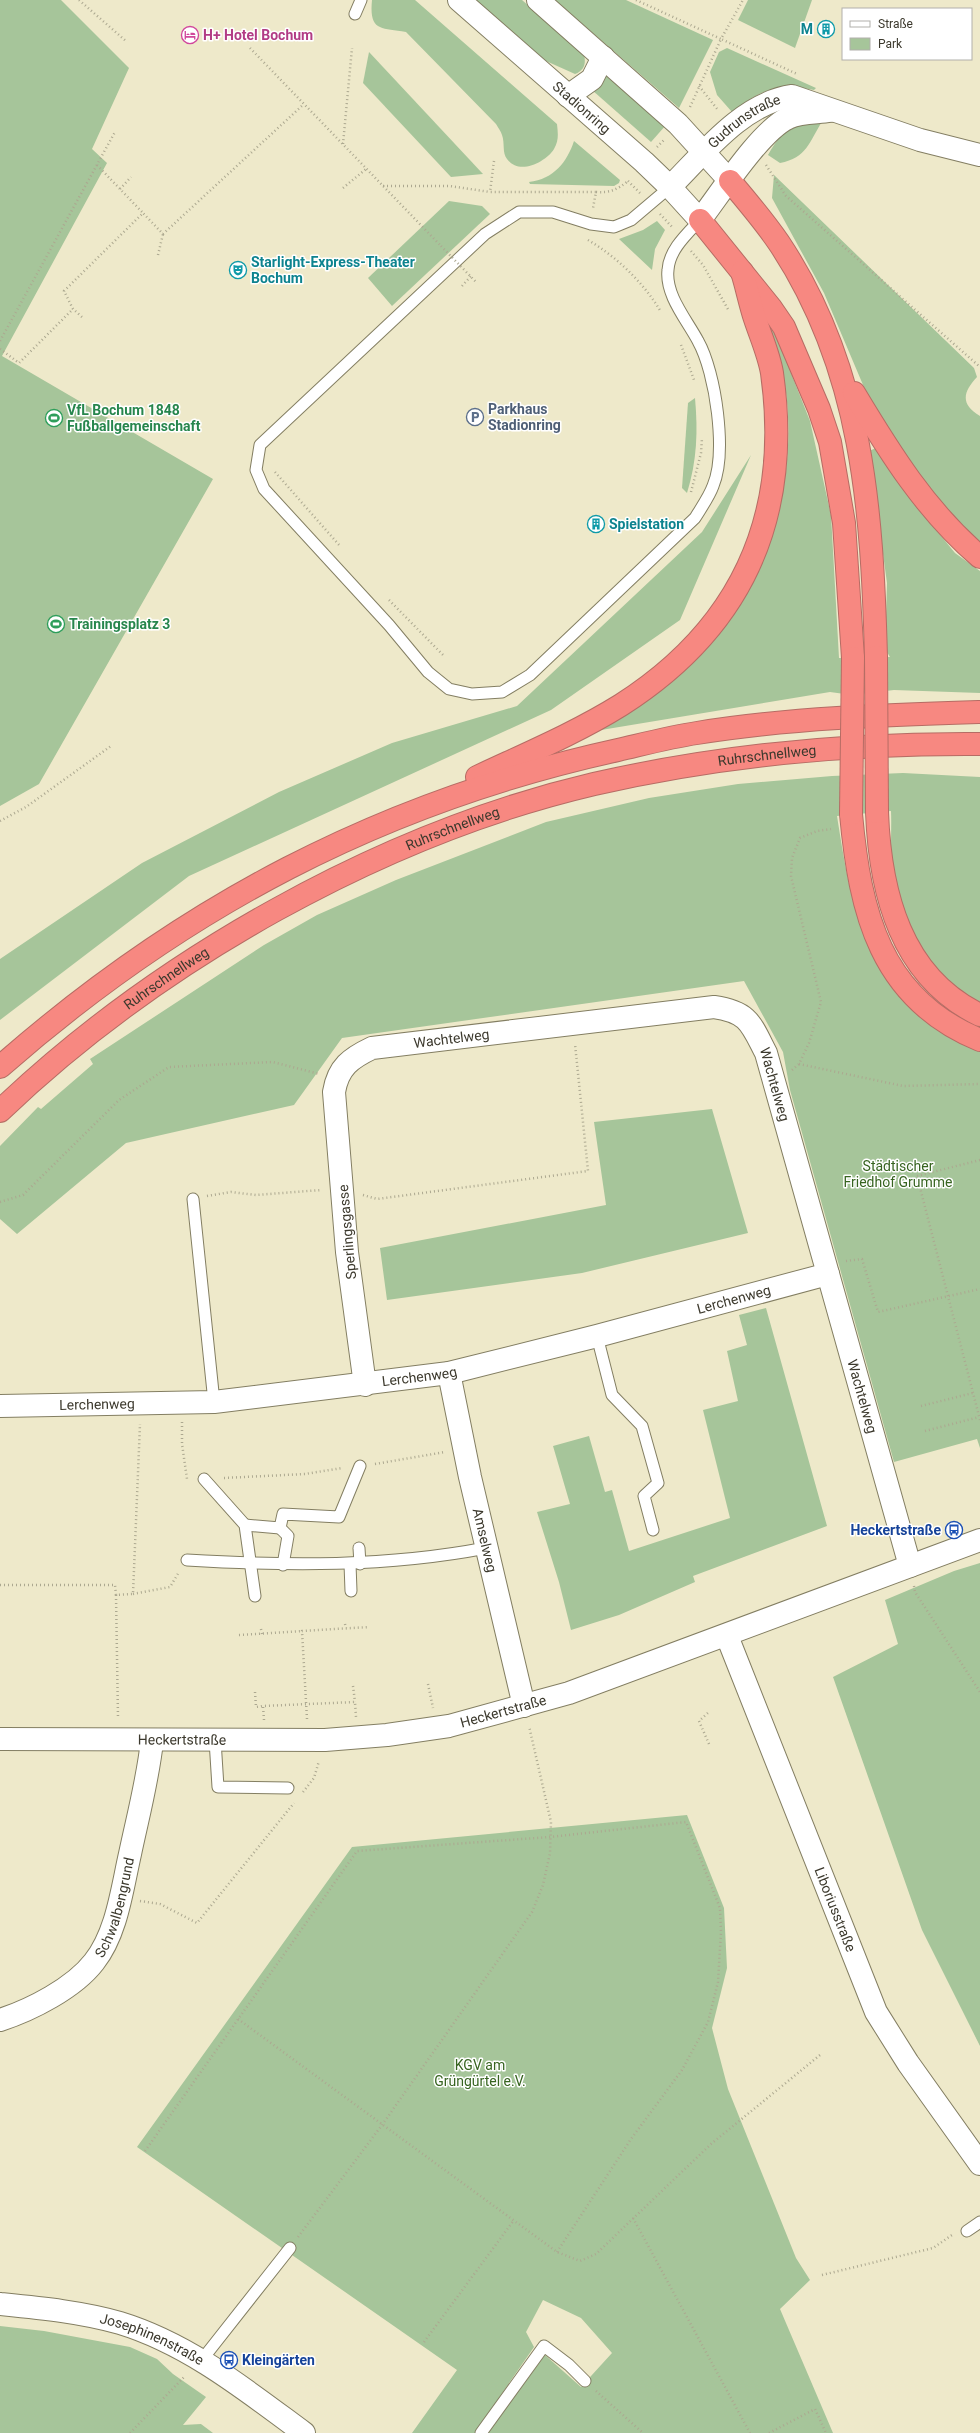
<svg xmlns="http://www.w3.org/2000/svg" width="980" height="2433" font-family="Roboto,sans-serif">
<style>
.green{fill:#a6c59a;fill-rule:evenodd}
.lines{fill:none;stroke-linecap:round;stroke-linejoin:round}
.lane-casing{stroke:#837e62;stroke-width:13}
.street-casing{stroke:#837e62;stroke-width:24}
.secondary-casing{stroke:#837e62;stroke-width:24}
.highway-casing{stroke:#b66c64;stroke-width:24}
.path{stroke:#aca890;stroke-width:2.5;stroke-dasharray:1 3;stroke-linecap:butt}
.lane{stroke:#fff;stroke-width:11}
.street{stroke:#fff;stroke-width:22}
.secondary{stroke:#fff;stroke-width:22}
.highway{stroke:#f78881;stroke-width:22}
.highway-bridge-casing{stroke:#b66c64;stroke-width:24;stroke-linecap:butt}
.path-bridge{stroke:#aca890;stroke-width:2.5;stroke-dasharray:1 3;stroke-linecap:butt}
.highway-bridge{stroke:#f78881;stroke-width:22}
.labels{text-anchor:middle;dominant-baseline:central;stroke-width:3;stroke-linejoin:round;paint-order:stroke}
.culture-label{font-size:14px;font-weight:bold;fill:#0d838f;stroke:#fff;text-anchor:start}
.hotel-label{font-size:14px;font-weight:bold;fill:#b23c85;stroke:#fff;text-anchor:start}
.street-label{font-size:14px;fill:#3c392d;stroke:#fff}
.service-label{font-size:14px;font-weight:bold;fill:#4e5e75;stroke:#fff;text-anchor:start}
.leisure-label{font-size:14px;font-weight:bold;fill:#27864d;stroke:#fff;text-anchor:start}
.park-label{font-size:14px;fill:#376420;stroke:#fff}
.transit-label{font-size:14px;font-weight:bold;fill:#164399;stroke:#fff;text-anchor:end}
</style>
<rect width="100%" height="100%" fill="#eee9ca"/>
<g class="green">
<polygon points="0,0 61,0 129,68 92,149 107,163 2,356 213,479 39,784 0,806"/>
<path d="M372,0h43l142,124c1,9 2,17 -3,25 -8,13 -35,27 -47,10 -5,-6 -2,-16 -5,-24 -1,-4 -4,-7 -6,-11l-90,-92c-26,-4 -37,-1 -34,-32z"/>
<path d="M476,0h46l62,54c2,9 1,16 -9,20l-29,-13z"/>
<polygon points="555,0 626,0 713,40 679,108"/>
<polygon points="748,0 812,0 795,48 738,20"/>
<path d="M727,48l89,40 -2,2c-36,-7 -53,-1 -82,22l-15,-17 -7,-23 9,-20z"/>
<polygon points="369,52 483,174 451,177 363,83"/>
<polygon points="605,72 666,125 651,142 592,90"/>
<path d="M823,120c-14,22 -16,38 -43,43l-12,-8c17,-30 23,-28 55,-35z"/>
<path d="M574,141l46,39 -1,3 -5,3 -84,-2 -1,-2c25,-3 38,-20 45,-41z"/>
<path d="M774,175l200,193 3,9c-14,15 -17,27 3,39v129l-57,-59 -54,-87 -45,-106 -52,-95z"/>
<polygon points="449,201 482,206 490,214 392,306 368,278"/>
<polygon points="657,221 665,230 655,249 652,270 619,239 643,230"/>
<path d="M768,318l27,54 -4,1 19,48 21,94 8,143 51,-1 -5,-8 2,-66 -18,-132 7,-3 30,45 49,60 25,18v122l-86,-3 -42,5 -22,-3 -235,39c34,-22 73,-43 102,-72 72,-72 108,-193 84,-294 -3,-15 -10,-31 -16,-46z"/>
<path d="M695,398c3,33 2,63 -8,95l-5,-5 6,-85z"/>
<polygon points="751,455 680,620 551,710 189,876 0,1020 0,959 142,863 279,792 392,743 517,706 702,532"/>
<path d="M903,773l77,4v226c-49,-26 -74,-68 -86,-122 -5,-22 -2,-48 -3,-70l-54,5c17,108 32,188 143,236v396l-3,-9 -83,23 -104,-372 -7,-38 -39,-71 -402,57 -48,67 -168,38 -109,91 -17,-15v-73l38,-39 3,2 52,-45 -3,-5 174,-114 53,-30 79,-35 150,-58 103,-24 89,-14 94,-8z"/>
<polygon points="712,1109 748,1233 582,1273 387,1300 380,1248 606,1205 594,1122"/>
<polygon points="766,1308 827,1526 693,1576 695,1582 619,1615 571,1630 559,1582 537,1512 570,1504 553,1446 589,1436 605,1492 612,1490 629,1551 730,1518 703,1410 738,1401 727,1351 747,1345 739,1315"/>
<polygon points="980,1563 980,2046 922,1930 833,1677 898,1644 885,1600 954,1571"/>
<path d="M687,1815l37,93 3,60 -15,60 16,61 68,169 14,22 -30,29 53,124h-421l45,-63 -320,-223 215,-300zM543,2300l38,18 31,35 -31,34 -36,-32 -38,52 -9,-8 36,-52 -8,-15z"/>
<polygon points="0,2326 44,2331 130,2347 157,2359 173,2374 206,2397 183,2425 201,2424 213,2433 0,2433"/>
</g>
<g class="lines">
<g class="lane-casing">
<g id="lane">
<polyline points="355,14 361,0"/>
<path d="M670,187l-39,33 -17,7 -23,-3 -38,-12h-34l-34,22 -225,211 -4,25 8,19 125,136 39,47 21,17 23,5 30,-2 28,-17 165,-157c6,-10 14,-21 18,-32 14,-33 3,-113 -15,-145 -11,-21 -33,-46 -30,-71 1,-20 19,-36 32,-50"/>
<polyline points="193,1199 214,1402"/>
<polyline points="597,1336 612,1395 642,1426 658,1483 644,1496 653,1530"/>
<polyline points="204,1479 245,1525 255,1596"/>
<polyline points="245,1525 280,1528 283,1514 339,1517 360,1466"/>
<polyline points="280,1528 288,1536 283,1565"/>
<polyline points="359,1548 360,1564"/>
<path d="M187,1560c100,6 200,7 299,-12"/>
<polyline points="350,1564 351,1591"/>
<polyline points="215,1740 218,1787 288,1788"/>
<polyline points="967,2231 980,2222"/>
<polyline points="201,2361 290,2248"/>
<polyline points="481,2433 544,2346 569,2365 585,2381"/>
</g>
</g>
<g class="street-casing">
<g id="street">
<path id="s1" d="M670,187c34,-34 73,-84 122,-91l128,44 60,15"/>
<path d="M700,220c20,-26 60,-89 88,-102 12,-6 29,-5 42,-7"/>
<path id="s2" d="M449,1373l21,104 54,229"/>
<path id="s3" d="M365,1385l-18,-133 -13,-160c4,-25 17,-34 38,-44l342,-41c35,5 37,17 52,46l144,513"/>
<path id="s4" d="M0,1406l214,-4 235,-29 148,-37 231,-62"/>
<path id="s5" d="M727,1636l149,376 32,51 72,101"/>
<path id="s6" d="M0,1739l325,1 62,-5 62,-9 120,-33 411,-153"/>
<path id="s7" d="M0,2020c31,-10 74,-32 94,-58 23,-29 28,-73 36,-108 8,-38 18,-75 22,-113"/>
</g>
</g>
<g class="secondary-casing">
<g id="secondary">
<path id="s8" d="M459,0l185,162 26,25 30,33"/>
<polyline points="538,0 678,124 730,181"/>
<polyline points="568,96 592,79 603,57"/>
<path id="s9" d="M0,2304c40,4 82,8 120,19 69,21 127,68 184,110"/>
</g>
</g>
<g class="highway-casing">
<g id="highway">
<path d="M730,181c17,20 34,40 49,62 84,126 93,267 97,414"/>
<polyline points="700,220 771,308 784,327 819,409 830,442 844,523 853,658"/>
<path d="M854,393c36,60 72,118 126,164"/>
<path d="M477,777c49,-23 99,-44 144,-72 122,-78 171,-189 151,-332 -3,-18 -11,-36 -17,-54 -5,-15 -8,-31 -13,-47"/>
<path d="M877,812c3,81 24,165 103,203"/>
<path d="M851,814c9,98 29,185 129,226"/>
<path d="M0,1067c182,-160 381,-265 618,-317 26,-6 52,-13 79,-17 93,-15 189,-18 283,-21"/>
<path id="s10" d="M0,1111c158,-151 381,-277 594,-327 127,-29 256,-41 386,-40"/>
</g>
</g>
<g class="path">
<polyline points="79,0 127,42"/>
<polyline points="636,0 721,39 743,0"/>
<polyline points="250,48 441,246"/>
<polyline points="699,86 718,110"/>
<polyline points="690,107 721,39 797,74"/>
<polyline points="343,144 352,48"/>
<polyline points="657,147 665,139"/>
<polyline points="494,161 490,192 596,192 593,208"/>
<polyline points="97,165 143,213"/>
<polyline points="766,165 786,196 980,367"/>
<polyline points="628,181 640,193"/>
<polyline points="383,186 450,186 490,192"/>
<polyline points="343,188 366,169"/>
<polyline points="120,189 131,177"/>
<path d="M596,192c13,1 21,-2 32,-11"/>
<polyline points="660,214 673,228"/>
<path d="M588,240c29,17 56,43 73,72"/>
<polyline points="691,251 703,265 729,311"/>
<polyline points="158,255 163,234"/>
<polyline points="462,286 471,276"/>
<polyline points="82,317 73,309 64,291 143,213 163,234 304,104"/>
<polyline points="0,341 115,132"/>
<polyline points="681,345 694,380"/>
<polyline points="0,349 19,363 73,309"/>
<polyline points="275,472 340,546"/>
<polyline points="691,492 701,453 702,438"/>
<polyline points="389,600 445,657"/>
<polyline points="0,821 26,807 111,746"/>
<polyline points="799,1064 903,1086 980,1084"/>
<polyline points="792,1070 799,1064 809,1043 821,1002 791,876 792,858 800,838 817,831 831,829"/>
<polyline points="980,1160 917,1176 980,1420"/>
<polyline points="363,1195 377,1199 588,1171 575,1044"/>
<polyline points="207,1196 231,1192 256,1195 321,1190"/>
<polyline points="0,1202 23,1195 119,1100 169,1067 273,1062 319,1074"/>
<polyline points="846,1261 862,1259 878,1312 980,1289"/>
<polyline points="921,1406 973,1393"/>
<polyline points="182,1422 182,1444 187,1479 189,1479"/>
<polyline points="925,1431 979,1417"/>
<polyline points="375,1464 445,1452"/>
<polyline points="224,1478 305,1474 342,1468"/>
<polyline points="0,1585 115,1585 116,1595 133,1594 140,1424"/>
<polyline points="914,1586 915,1592 980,1692"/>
<polyline points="133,1594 170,1587 179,1572"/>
<polyline points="116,1595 118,1718"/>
<polyline points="345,1624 346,1628"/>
<polyline points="261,1629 262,1634"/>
<polyline points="239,1635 302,1631"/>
<polyline points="428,1684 433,1708"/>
<polyline points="353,1686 355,1702"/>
<polyline points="255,1692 256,1707 263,1706"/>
<polyline points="307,1719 302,1631 369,1627"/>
<polyline points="264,1720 263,1706 355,1702 356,1717"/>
<polyline points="709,1744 699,1721 709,1712"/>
<polyline points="303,1792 314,1778 319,1761"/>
<polyline points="140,1901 160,1904 197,1923 294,1803"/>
<polyline points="238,2019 557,2252 580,2261 596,2254 711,2144 820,2055"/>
<polyline points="145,2151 357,1851 550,1837 686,1822 720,1908 721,1932 718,1982 708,2022 682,2070 631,2139 557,2252"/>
<polyline points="633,2218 750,2433"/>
<polyline points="298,2237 382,2125 532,1912 543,1885 550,1853 551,1822 529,1726"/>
<polyline points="822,2275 933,2248 952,2235"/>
<polyline points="424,2342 514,2220"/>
<polyline points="596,2391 643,2433"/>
<polyline points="130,2433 185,2376"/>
<polyline points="769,2433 815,2409 826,2433"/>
</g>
<use href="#lane" class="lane"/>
<use href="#street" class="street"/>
<use href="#secondary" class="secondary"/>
<use href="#highway" class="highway"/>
<g class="highway-bridge-casing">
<g id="highway-bridge">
<polyline points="876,657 877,812"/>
<polyline points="851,814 853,658"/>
</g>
</g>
<polyline class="path-bridge" points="441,246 477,283"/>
<use href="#highway-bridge" class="highway-bridge"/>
</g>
<defs>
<g id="building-ring" transform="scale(0.9)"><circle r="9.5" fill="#fff" stroke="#0f9aa8" stroke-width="1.5"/><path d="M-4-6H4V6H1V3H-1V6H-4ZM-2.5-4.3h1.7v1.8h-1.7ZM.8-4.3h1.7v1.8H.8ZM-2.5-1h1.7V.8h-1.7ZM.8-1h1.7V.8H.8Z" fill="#0f9aa8"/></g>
<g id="hotel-ring" transform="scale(0.9)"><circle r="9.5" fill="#fff" stroke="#d1479c" stroke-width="1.5"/><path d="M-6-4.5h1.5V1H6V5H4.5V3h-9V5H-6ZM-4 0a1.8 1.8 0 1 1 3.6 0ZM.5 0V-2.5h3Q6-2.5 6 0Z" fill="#d1479c"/></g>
<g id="theatre-ring" transform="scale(0.9)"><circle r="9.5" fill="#fff" stroke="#0f9aa8" stroke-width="1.5"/><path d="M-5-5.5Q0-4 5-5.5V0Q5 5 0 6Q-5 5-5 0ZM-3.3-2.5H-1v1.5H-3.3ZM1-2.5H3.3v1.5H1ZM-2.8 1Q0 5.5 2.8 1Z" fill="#0f9aa8"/></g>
<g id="parking-ring" transform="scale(0.9)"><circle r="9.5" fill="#fff" stroke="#5c6f8a" stroke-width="1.5"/><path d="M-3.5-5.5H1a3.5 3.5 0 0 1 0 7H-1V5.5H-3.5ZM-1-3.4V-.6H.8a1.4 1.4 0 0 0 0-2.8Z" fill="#5c6f8a"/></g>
<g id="stadium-ring" transform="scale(0.9)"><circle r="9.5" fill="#fff" stroke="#2e9e5b" stroke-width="1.5"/><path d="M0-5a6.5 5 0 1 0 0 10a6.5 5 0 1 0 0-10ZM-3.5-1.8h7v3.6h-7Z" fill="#2e9e5b"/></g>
<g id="bus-ring" transform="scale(0.9)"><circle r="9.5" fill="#fff" stroke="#1a4fb4" stroke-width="1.5"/><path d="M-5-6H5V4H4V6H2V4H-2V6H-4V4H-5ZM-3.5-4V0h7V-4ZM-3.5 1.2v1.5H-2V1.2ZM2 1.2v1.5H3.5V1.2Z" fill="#1a4fb4"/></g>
</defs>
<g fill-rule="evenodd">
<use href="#building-ring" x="826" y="29"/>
<use href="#hotel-ring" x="190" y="35"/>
<use href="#theatre-ring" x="238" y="270"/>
<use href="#parking-ring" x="475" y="417"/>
<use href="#stadium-ring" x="54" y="418"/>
<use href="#building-ring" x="596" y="524"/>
<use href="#stadium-ring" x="56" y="624"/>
<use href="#bus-ring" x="954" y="1530"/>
<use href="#bus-ring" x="229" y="2360"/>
</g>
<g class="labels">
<g class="culture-label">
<text x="813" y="29" text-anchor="end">M</text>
<text x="251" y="262">Starlight-Express-Theater<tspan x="251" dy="16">Bochum</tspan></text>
<text x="609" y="524">Spielstation</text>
</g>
<g class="hotel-label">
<text x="203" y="35">H+ Hotel Bochum</text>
</g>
<g class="street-label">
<text stroke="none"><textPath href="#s8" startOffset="163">Stadionring</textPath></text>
<text stroke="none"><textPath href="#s1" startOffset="100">Gudrunstraße</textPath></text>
<text stroke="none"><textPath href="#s10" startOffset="861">Ruhrschnellweg</textPath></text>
<text stroke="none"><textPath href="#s10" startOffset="537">Ruhrschnellweg</textPath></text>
<text stroke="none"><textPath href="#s10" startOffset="213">Ruhrschnellweg</textPath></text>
<text stroke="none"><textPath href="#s3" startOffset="436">Wachtelweg</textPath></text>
<text stroke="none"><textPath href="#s3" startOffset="807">Wachtelweg</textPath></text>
<text transform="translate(347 1232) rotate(-95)">Sperlingsgasse</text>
<text stroke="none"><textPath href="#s4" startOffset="745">Lerchenweg</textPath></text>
<text stroke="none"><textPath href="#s4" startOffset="421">Lerchenweg</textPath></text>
<text stroke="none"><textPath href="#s3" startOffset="1131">Wachtelweg</textPath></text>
<text stroke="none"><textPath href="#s4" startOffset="97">Lerchenweg</textPath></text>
<text stroke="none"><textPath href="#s2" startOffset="171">Amselweg</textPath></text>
<text stroke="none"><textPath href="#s6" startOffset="506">Heckertstraße</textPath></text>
<text stroke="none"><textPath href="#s6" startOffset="182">Heckertstraße</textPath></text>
<text stroke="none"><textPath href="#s7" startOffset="171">Schwalbengrund</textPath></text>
<text stroke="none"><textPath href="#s5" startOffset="294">Liboriusstraße</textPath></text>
<text stroke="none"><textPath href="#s9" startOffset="157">Josephinenstraße</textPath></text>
</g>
<g class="service-label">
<text x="488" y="409">Parkhaus<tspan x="488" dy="16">Stadionring</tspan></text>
</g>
<g class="leisure-label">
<text x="67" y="410">VfL Bochum 1848<tspan x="67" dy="16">Fußballgemeinschaft</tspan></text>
<text x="69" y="624">Trainingsplatz 3</text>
</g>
<g class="park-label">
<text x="898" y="1166">Städtischer<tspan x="898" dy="16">Friedhof Grumme</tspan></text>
<text x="480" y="2065">KGV am<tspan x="480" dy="16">Grüngürtel e.V.</tspan></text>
</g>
<g class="transit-label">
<text x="941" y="1530">Heckertstraße</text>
<text x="242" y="2360" text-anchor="start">Kleingärten</text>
</g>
</g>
<rect x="842" y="8" width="130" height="52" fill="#ffffff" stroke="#b1b0ab"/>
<rect x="850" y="21" width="20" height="6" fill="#ffffff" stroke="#b1b0ab"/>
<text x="878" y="28" font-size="12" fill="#3c392d">Straße</text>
<rect x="850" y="38" width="20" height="12" fill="#a6c59a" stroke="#b1b0ab"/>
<text x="878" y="48" font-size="12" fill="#3c392d">Park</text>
</svg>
